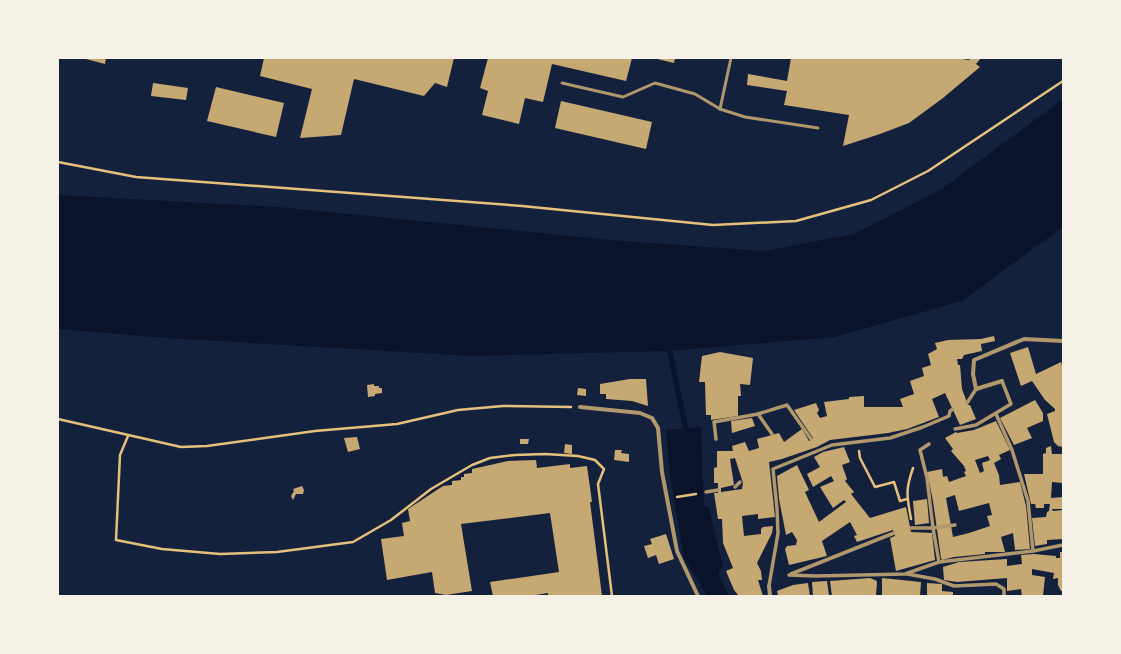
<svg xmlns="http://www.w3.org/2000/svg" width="1121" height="654" font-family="'Work Sans',sans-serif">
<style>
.water{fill:#0b132b}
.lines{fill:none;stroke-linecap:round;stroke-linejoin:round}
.stream{stroke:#0b132b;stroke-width:5.5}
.building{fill:#c6a872;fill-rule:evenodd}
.path{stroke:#e5c07b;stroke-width:2.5}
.service{stroke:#b1986c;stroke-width:3}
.pedestrian{stroke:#b1986c;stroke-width:3.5}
.minor{stroke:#b1986c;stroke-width:4}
</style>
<rect width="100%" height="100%" fill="#14213d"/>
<g class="water">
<polygon points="1063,99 1063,227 962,301 835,337 669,351 473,356 165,338 58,329 58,195 278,207 610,240 764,251 854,234 942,189"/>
<polygon points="701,427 704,506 709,508 723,566 718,573 729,596 707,596 684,558 670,474 666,430"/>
</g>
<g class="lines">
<polyline class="stream" points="668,343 687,435"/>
</g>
<g class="building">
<polygon points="82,58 106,58 105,64"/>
<polygon points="264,58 454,58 447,87 435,83 424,96 354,79 341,135 300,138 312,89 260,76"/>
<polygon points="488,58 632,58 626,81 552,64 543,102 525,98 519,124 482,115 488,91 480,88"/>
<polygon points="653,58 675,58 674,63"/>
<polygon points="791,58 956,58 969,60 971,58 981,58 976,64 980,67 943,98 909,123 880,134 843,146 849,115 784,105 787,91 747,85 748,74 787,81"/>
<polygon points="153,83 188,88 186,100 151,96"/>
<polygon points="216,87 284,103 276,137 207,121"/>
<polygon points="561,101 652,122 646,149 555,128"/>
<path d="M994,336l1,5 -14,3 1,7 -18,4 -2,4h-5l1,6h2l2,24 6,16h2l6,14 -16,6 -15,-32 -13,6 7,18 -32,12 -19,4 -58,7 -13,7 -35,12 -13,3 6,55 -17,2v-5l-16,2 2,20 17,-2v-5l2,-2 10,-1 -1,7 -15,30 4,8 1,9h-4l5,16h-24l-5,-6 -8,-19 7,-3 -10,-25 -1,-24h-4l-4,-26h4v-10h-4v-15l3,-1v-16h16l-1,-5 13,-4 4,9 10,-3 -2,-9 22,-6 5,9 18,-13 7,12 4,-3 -19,-28 22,-7 3,7 -2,3 3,5 7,-2 -3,-14 25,-3v-2l15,-1v11h39l-3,-8 14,-5 -4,-13 14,-5 -2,-8 9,-3 -3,-11 9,-5 -2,-6 13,-3 33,-1zM735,458l8,25 -1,6 -21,3v-4l13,-3 -4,-26z"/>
<polygon points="1028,347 1036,374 1061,362 1063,370 1063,447 1058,446 1054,442 1047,414 1055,411 1055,409 1045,400 1032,381 1021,386 1010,353"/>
<polygon points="720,352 753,358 750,385 740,384 741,396 738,396 738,416 711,420 711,415 706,415 705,382 699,382 702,356"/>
<polygon points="630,379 646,379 648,406 632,401 606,399 606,394 600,394 600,384"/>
<polygon points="374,384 374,386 379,386 379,388 382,388 382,393 375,394 375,396 368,397 367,385"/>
<polygon points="578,388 586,389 586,396 577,395"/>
<polygon points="1035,400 1043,413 1043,421 1027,428 1032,438 1014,445 1000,418"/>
<polygon points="752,418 755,426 732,433 731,421"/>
<path d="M996,421l14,29 -11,5 2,4 -7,4 5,12 1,10 20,-3 6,24 4,43 -15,1 -2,-17 -12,4 4,15h-20v2l-31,3 -12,3 -1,-2 -8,-57 -6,-29 15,-3 1,8 4,-1 2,6 17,-6 -2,-4 2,-1 -2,-5 -13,-15 2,-2 -8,-11 11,-6 1,1 17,-3zM988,456l2,4 -8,3 2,8 -4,2 -5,-13zM955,495l4,16 30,-8 3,12 -5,1 3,10 -21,7 -16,4 -7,-39z"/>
<polygon points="357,437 360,449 348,452 344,438"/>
<polygon points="520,439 529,439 528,444 520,444"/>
<polygon points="565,444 572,445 572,454 564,453"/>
<polygon points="1051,446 1052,454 1063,454 1063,483 1052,482 1051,498 1063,497 1063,509 1052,509 1053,511 1063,510 1063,539 1047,540 1047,544 1035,546 1032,518 1046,517 1047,512 1049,511 1050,504 1044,504 1044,508 1036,508 1035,504 1031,504 1024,474 1043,474 1043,454 1046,453 1046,448"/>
<polygon points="844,447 850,462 842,465 847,479 845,481 854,492 851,494 870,518 906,507 911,532 932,533 935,560 896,571 890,538 895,536 893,530 857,542 854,536 857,535 850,522 822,541 827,556 789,565 785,549 787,546 796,545 797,540 792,532 786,535 779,499 777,476 797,465 809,490 805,492 819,522 846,502 844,500 833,508 820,487 834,481 831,476 813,487 807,474 820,467 814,457 823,452"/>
<polygon points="615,450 622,450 621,453 629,454 629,462 614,460"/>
<polygon points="536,460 537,468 570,464 570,468 587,466 592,502 590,502 602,596 548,596 548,593 530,596 493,596 490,582 559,572 550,513 461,524 472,591 446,595 435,593 432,572 387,580 381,539 404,536 402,523 410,521 408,509 443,486 452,485 452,481 461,480 461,477 464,477 464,474 472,473 472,469 508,461"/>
<polygon points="302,486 304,490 303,494 296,494 293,500 291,496 294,491 293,489"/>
<polygon points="927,499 929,523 915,525 913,501"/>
<polygon points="666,534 674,559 659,564 656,555 648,558 644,546 652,544 650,539"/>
<polygon points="1060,552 1063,552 1063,591 1061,591 1058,585 1058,578 1053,579 1054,573 1032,569 1032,575 1045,577 1043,596 1022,596 1021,589 1007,591 1007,578 957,582 944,580 943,567 959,562 1007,559 1007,566 1022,564 1021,555 1034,554 1056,556 1056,558 1060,558"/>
<polygon points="870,578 877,581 876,596 832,596 830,581"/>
<polygon points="882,578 921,582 920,596 882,596"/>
<polygon points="827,581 829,596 813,596 812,582"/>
<polygon points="808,583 810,596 778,596 777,591 793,585"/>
<polygon points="927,583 942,584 942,591 953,592 953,596 927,596"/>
</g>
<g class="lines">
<g class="path">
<polyline points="58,162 136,177 522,206 713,225 796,221 871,200 928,171 1063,81"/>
<polyline points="58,419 181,447 207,446 315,431 397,424 458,410 503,406 571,407"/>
<polyline points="128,436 120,455 116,540 162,549 220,554 277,552 353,542 391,520 431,489 472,465 490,458 515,455 545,454 578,456 595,460 604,469 598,484 612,596"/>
<polyline points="859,451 860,458 875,487 894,482 900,501 907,499"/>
<polyline points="677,497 696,494"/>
<path d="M911,519c-4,-23 -6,-28 2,-51"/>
</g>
<g class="service">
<polyline points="562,83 623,97 655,83 695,94 720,109 745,117 818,128"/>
<polyline points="720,109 731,58"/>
</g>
<g class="pedestrian">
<polyline points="967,403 976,389"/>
<polyline points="758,414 772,434"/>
<polyline points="996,414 1012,450 1028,501 1033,551"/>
<polyline points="955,429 976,425 1011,404 1002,381"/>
<polyline points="716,439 714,422 758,414 787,405 811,439"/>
<polyline points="929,444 920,450 927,478 933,528 939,562"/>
<polyline points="735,487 740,482"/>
<polyline points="706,492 718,490"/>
<polyline points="910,528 933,528 955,525"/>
<polyline points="791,574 894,533"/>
<polyline points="907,574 935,579 954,586 996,584 1004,589 1004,596"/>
<polyline points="789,575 816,576 905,574 939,562 1033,551 1063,545"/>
<polyline points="769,586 778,533 777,509 773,469 832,445 890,438 923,427 949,416 950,411 953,409"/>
</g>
<g class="minor">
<polyline points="1002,381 976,389 973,374 974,360 1024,339 1063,341"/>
<polyline points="580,407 640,413 652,418 658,428 662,472 677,551 698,596"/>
<polyline points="769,586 770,596"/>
</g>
</g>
<rect width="1121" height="654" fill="none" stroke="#f6f1e7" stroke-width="118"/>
</svg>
